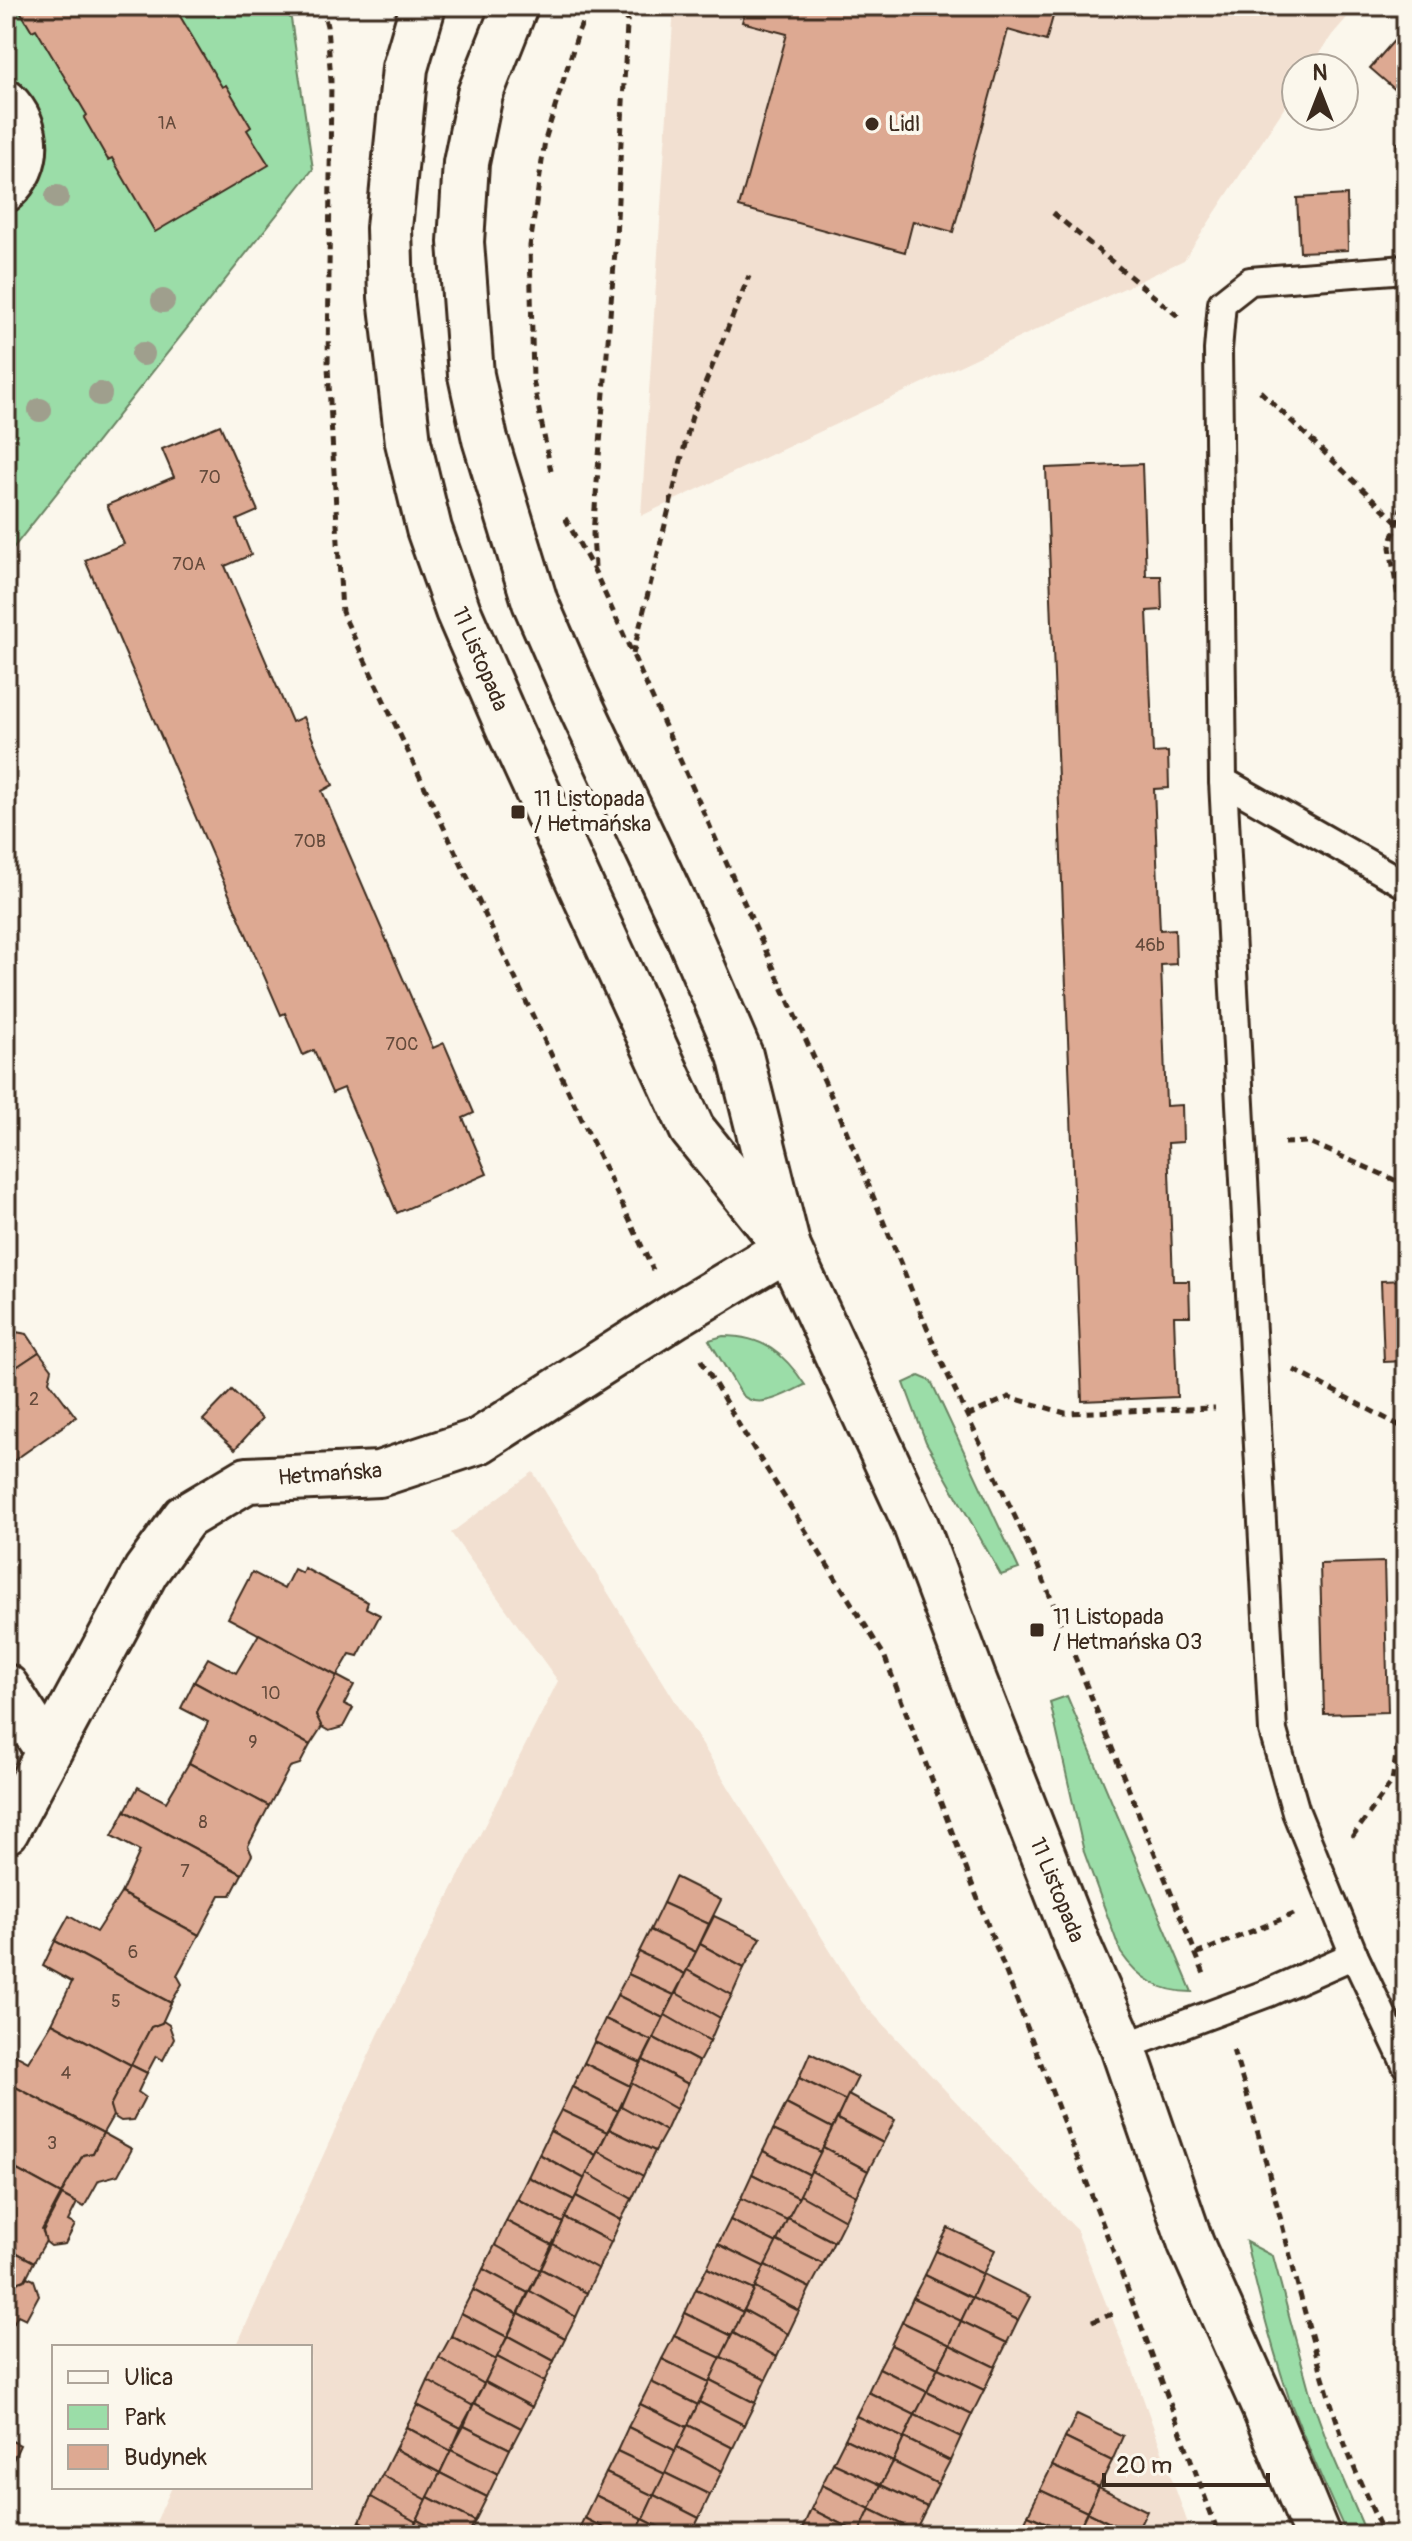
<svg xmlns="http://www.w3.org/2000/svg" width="1412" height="2541" font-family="Pangolin,sans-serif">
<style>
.built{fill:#f2e0d1}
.green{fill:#9bdda8;stroke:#6b8463;stroke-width:2}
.building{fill:#dda992;stroke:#3b2a1e;stroke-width:2}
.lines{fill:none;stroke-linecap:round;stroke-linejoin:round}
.service-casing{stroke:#3b2a1e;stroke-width:32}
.pedestrian-casing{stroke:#3b2a1e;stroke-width:46}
.minor-casing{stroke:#3b2a1e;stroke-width:50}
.tertiary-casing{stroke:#3b2a1e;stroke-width:50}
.path{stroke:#3b2a1e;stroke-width:5;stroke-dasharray:8 6;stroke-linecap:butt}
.service{stroke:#fbf7ec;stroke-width:26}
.pedestrian{stroke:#fbf7ec;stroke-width:40}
.minor{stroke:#fbf7ec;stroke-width:44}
.tertiary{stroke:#fbf7ec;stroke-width:44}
.tree{fill:#9f9f8d}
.poi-dot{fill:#3b2a1e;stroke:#fbf7ec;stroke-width:3}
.labels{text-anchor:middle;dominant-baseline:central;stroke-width:8;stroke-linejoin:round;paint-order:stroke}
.number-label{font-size:18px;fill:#644a3b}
.poi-label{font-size:22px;fill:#3b2a1e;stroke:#fbf7ec;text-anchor:start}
.street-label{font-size:22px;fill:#3b2a1e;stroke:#fbf7ec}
</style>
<rect width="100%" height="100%" fill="#fbf7ec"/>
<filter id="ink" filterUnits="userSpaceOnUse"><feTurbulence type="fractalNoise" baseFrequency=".0125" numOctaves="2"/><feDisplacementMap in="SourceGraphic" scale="16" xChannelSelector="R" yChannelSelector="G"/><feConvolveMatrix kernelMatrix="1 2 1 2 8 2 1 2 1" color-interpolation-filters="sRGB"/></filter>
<g filter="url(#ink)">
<g class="built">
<polygon points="674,6 1357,6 1332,35 1310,68 1296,68 1296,90 1184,260 641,516"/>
<polygon points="533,1472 862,2002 1076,2229 1133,2370 1192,2535 150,2535 172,2487 310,2487 310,2347 236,2347 378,2035 558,1681 451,1533"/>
</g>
<g class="green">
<polygon points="6,6 282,6 291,19 313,169 6,557"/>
<path d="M723,1336c40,0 61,17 82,49 -19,8 -45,26 -63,10l-33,-55z"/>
<polygon points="919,1376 931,1381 1019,1569 1001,1575 926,1442 904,1383"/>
<path d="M1067,1696l125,296c-32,0 -53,-13 -71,-39l-37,-101 -34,-150z"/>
<path d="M1246,2242l27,14 38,141 18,50 38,88h-20c-20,-45 -41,-90 -58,-137 -17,-51 -31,-103 -43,-156z"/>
</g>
<g class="building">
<polygon points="17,6 174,6 222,87 226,85 251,127 247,130 269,165 155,232 112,158 108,160 84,118 87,115 36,29 32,31"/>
<polygon points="747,6 1056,6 1046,41 1008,30 953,232 913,221 905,252 739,207 787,34 742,22"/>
<polygon points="1406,27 1406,99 1370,68"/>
<polygon points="1397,143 1406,143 1406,197 1399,197"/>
<polygon points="1347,195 1348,250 1300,252 1297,198"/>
<polygon points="220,425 258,511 237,520 251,555 225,566 292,722 303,717 333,785 322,791 433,1048 444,1043 474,1113 463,1118 487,1174 397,1213 344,1088 332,1093 314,1050 303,1055 285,1013 281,1015 85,560 124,544 107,505 174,477 162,449"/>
<polygon points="1142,464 1146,576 1161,576 1162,610 1147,611 1153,753 1168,752 1169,788 1154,789 1160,930 1175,929 1176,964 1161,965 1166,1106 1182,1105 1183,1142 1168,1143 1173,1281 1189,1281 1190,1316 1174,1316 1177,1397 1082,1401 1046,468"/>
<polygon points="1406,1280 1406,1361 1384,1362 1381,1281"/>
<polygon points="6,1317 16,1332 27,1334 39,1352 6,1374"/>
<polygon points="39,1352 52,1369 49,1381 76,1417 6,1466 6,1374"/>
<polygon points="232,1390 262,1419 235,1449 203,1420"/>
<polygon points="1384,1562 1388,1712 1324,1714 1320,1564"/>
<polygon points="304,1568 368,1602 366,1608 380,1615 358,1656 350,1654 337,1676 228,1618 252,1572 284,1589 294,1569 302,1573"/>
<polygon points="259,1634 337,1676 316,1715 323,1725 310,1745 194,1682 208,1658 236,1673"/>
<polygon points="337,1676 354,1685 344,1704 353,1708 343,1727 329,1731 322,1727 316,1715"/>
<polygon points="194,1682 310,1745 300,1764 290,1767 269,1806 189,1763 208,1722 181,1708"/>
<polygon points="189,1763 269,1806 248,1846 252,1855 242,1874 125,1811 138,1787 166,1802"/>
<polygon points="125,1811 242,1874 231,1895 220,1895 199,1935 121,1893 140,1851 112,1836"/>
<polygon points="675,1877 721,1900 709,1924 663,1903"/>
<polygon points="121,1893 199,1935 177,1975 182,1984 171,2003 55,1941 69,1916 96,1932"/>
<polygon points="663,1903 709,1924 696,1952 650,1930"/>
<polygon points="714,1916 761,1938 744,1968 700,1944"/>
<polygon points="650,1930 696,1952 685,1974 639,1952"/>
<polygon points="55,1941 171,2003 162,2023 151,2027 131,2065 52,2023 72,1982 43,1966"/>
<polygon points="700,1944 744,1968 732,1995 687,1970"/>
<polygon points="639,1952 685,1974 674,1995 628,1974"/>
<polygon points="687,1970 732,1995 720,2018 676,1993"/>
<polygon points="628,1974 674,1995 663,2018 617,1995"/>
<polygon points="676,1993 720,2018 710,2041 665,2015"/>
<polygon points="617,1995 663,2018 652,2041 605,2019"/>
<polygon points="665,2015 710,2041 699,2062 654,2038"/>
<polygon points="605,2019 652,2041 641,2063 594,2042"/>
<polygon points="163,2021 169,2025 174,2039 163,2060 156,2056 147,2073 131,2065 151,2027 162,2023"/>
<polygon points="52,2023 131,2065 110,2106 114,2114 103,2133 6,2082 6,2050 28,2062"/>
<polygon points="654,2038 699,2062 688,2084 643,2060"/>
<polygon points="594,2042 641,2063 630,2086 584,2063"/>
<polygon points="810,2053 858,2077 846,2101 799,2078"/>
<polygon points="643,2060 688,2084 676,2109 631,2083"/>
<polygon points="584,2063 630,2086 618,2111 572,2087"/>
<polygon points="131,2065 147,2073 138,2092 145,2097 133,2120 121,2121 113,2116 110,2106"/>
<polygon points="799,2078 846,2101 832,2128 786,2104"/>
<polygon points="6,2082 103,2133 93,2153 83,2155 61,2194 6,2164"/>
<polygon points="631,2083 676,2109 666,2131 621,2106"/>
<polygon points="572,2087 618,2111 607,2132 561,2110"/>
<polygon points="848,2095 895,2120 883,2143 837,2119"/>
<polygon points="786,2104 832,2128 821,2152 773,2130"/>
<polygon points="621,2106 666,2131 655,2151 609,2129"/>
<polygon points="561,2110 607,2132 596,2155 550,2131"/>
<polygon points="837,2119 883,2143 868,2171 823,2147"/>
<polygon points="609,2129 655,2151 643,2176 598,2151"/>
<polygon points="773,2130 821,2152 810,2175 763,2151"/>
<polygon points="550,2131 596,2155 585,2179 539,2154"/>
<polygon points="103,2133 132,2149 118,2175 99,2180 84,2207 61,2194 83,2155 93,2153"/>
<polygon points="823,2147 868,2171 856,2196 811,2171"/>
<polygon points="598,2151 643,2176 632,2199 587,2173"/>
<polygon points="763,2151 810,2175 799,2198 752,2174"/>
<polygon points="539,2154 585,2179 574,2200 528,2177"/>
<polygon points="6,2164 61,2194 42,2230 47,2239 34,2262 6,2247"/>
<polygon points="811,2171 856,2196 845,2220 800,2195"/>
<polygon points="587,2173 632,2199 621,2220 576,2196"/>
<polygon points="752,2174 799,2198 787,2220 741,2198"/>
<polygon points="528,2177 574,2200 563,2223 517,2199"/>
<polygon points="62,2195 77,2203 68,2221 75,2225 65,2244 51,2246 46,2242 43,2231"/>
<polygon points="800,2195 845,2220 834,2242 788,2218"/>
<polygon points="576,2196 621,2220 611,2242 565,2218"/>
<polygon points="741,2198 787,2220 777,2243 730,2220"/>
<polygon points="517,2199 563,2223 552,2245 506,2221"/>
<polygon points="565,2218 611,2242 598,2269 553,2244"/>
<polygon points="788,2218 834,2242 823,2264 777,2241"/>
<polygon points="730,2220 777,2243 765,2267 718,2244"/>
<polygon points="506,2221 552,2245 540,2270 495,2245"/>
<polygon points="948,2228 995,2250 983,2274 936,2251"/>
<polygon points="777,2241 823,2264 810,2288 765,2265"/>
<polygon points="553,2244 598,2269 587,2293 541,2269"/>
<polygon points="718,2244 765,2267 754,2290 707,2268"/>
<polygon points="495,2245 540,2270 528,2293 483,2269"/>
<polygon points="6,2247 34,2262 25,2280 14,2284 6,2298"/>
<polygon points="936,2251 983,2274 972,2298 925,2275"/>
<polygon points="765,2265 810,2288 799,2311 755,2288"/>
<polygon points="707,2268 754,2290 743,2312 696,2289"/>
<polygon points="483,2269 528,2293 518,2314 473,2290"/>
<polygon points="541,2269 587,2293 576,2317 530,2291"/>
<polygon points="983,2274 1030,2297 1018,2320 972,2298"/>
<polygon points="925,2275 972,2298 961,2321 913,2298"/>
<polygon points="27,2277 34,2280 39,2295 26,2319 18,2315 6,2337 6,2298 14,2284 25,2280"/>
<polygon points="755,2288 799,2311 788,2334 744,2310"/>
<polygon points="696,2289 743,2312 732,2336 685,2313"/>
<polygon points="473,2290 518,2314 507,2337 461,2313"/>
<polygon points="530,2291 576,2317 565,2338 519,2313"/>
<polygon points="913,2298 961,2321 950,2345 902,2322"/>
<polygon points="972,2298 1018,2320 1007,2343 961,2321"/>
<polygon points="744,2310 788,2334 777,2357 733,2333"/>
<polygon points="461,2313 507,2337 496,2360 451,2336"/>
<polygon points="519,2313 565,2338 554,2361 508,2336"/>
<polygon points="685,2313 732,2336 721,2358 674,2336"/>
<polygon points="961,2321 1007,2343 995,2367 950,2345"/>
<polygon points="902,2322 950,2345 938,2368 891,2345"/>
<polygon points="733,2333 777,2357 766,2379 721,2357"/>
<polygon points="451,2336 496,2360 484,2384 439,2358"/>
<polygon points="508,2336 554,2361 544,2382 497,2357"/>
<polygon points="674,2336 721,2358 709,2382 662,2359"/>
<polygon points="891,2345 938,2368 927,2392 879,2368"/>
<polygon points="950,2345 995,2367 984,2390 938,2368"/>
<polygon points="497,2357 544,2382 532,2407 485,2382"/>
<polygon points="721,2357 766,2379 755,2403 710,2380"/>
<polygon points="439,2358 484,2384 473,2406 428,2381"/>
<polygon points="662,2359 709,2382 698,2405 651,2382"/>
<polygon points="879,2368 927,2392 915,2415 868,2392"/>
<polygon points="938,2368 984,2390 972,2414 927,2392"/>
<polygon points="710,2380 755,2403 744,2425 699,2402"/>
<polygon points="428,2381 473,2406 461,2428 417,2405"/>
<polygon points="485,2382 532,2407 521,2428 474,2403"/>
<polygon points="651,2382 698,2405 687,2427 640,2404"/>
<polygon points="868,2392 915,2415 904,2438 856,2416"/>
<polygon points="927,2392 972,2414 961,2437 915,2415"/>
<polygon points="699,2402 744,2425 733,2448 688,2425"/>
<polygon points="474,2403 521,2428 510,2449 464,2426"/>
<polygon points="640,2404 687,2427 676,2451 628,2427"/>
<polygon points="417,2405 461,2428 451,2451 406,2427"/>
<polygon points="1077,2414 1123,2436 1112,2461 1065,2438"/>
<polygon points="915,2415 961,2437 950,2461 904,2438"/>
<polygon points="856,2416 904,2438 893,2462 845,2439"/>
<polygon points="688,2425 733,2448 722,2471 677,2447"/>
<polygon points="464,2426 510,2449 498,2474 451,2450"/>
<polygon points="406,2427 451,2451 440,2473 395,2449"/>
<polygon points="628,2427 676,2451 665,2474 617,2451"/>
<polygon points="6,2438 20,2445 6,2475"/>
<polygon points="904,2438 950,2461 938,2484 893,2462"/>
<polygon points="1065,2438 1112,2461 1099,2487 1052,2466"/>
<polygon points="845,2439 893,2462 881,2485 833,2463"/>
<polygon points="677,2447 722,2471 710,2495 665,2473"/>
<polygon points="395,2449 440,2473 427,2500 382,2475"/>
<polygon points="451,2450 498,2474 487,2497 440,2473"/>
<polygon points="617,2451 665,2474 654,2496 606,2473"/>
<polygon points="893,2462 938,2484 927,2507 881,2485"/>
<polygon points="833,2463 881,2485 870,2509 822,2485"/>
<polygon points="1052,2466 1099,2487 1087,2512 1040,2490"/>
<polygon points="440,2473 487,2497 475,2521 428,2497"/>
<polygon points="606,2473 654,2496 643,2519 595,2495"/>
<polygon points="665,2473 710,2495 699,2518 654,2495"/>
<polygon points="382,2475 427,2500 416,2522 371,2497"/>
<polygon points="822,2485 870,2509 859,2533 811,2509"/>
<polygon points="881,2485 927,2507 915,2531 870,2509"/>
<polygon points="1099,2487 1147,2511 1135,2535 1087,2512"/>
<polygon points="1040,2490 1087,2512 1076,2535 1028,2515"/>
<polygon points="595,2495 643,2519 635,2535 618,2535 584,2518"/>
<polygon points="654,2495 699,2518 691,2535 675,2535 643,2519"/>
<polygon points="371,2497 416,2522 409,2535 386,2535 360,2521"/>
<polygon points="428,2497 475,2521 468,2535 447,2535 417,2520"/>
<polygon points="811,2509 859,2533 857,2535 804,2535 800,2533"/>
<polygon points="870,2509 915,2531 913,2535 863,2535 859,2533"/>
<polygon points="1087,2512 1134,2535 1076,2535"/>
<polygon points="1028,2515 1072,2535 1019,2535"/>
<polygon points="584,2518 618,2535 576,2535"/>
<polygon points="643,2519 675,2535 635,2535"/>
<polygon points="417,2520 447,2535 409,2535"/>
<polygon points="360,2521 386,2535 353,2535"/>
</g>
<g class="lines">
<g class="service-casing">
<g id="service">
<polyline points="1406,269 1250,281 1222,303 1218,350 1223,781 1273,1731 1296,1812 1354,1955 1406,2065"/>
<polyline points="1223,781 1406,885"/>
<polyline points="1123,2047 1268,1993 1354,1955"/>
</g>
</g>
<g class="pedestrian-casing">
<path id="pedestrian" d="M6,100c27,26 27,66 0,91"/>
</g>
<g class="minor-casing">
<g id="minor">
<polyline points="6,1687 48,1751"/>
<polyline points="6,1831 146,1571 185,1517 247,1480 379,1474 479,1441 676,1315 788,1248"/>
</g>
</g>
<g class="tertiary-casing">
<g id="tertiary">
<polyline points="423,6 405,68 389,228 391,297 408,442 429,529 458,611 510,731 692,1129 779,1237"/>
<polyline points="515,6 480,94 466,163 461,242 471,375 485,439 535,602 576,696 688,934 740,1055 788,1248 915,1523 973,1678 1080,1950 1123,2047 1191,2244 1264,2407 1317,2535"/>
</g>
</g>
<g class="path">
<polyline points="322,6 327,26 331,81 328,367 342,612 653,1270"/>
<polyline points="1053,213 1179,317"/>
<polyline points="1260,391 1397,522 1406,524"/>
<polyline points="551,471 533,380 530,246 545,140 578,33 589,6"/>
<polyline points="1406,491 1390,547 1406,648"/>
<polyline points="565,518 595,572 633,655 841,1118 936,1350 1035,1559 1204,1974"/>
<polyline points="595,567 593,534 616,238 628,6"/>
<polyline points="633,654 692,416 749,276"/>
<polyline points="1284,1143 1309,1142 1406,1185"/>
<polyline points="701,1360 742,1430 884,1655 1120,2269 1219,2535"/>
<polyline points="1294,1370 1406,1429"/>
<polyline points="967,1416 1009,1397 1065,1413 1215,1408"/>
<polyline points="1352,1837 1392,1782 1397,1747 1406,1739"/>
<polyline points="1196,1954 1294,1914"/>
<path d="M1233,2050c42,128 66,262 110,389 12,33 27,65 41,96"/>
<polyline points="1092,2322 1112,2314"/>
</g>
<use href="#service" class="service"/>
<use href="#pedestrian" class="pedestrian"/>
<use href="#minor" class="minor"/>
<use href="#tertiary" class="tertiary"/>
</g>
<g class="tree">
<circle cx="57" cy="197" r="12"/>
<circle cx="163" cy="301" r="12"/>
<circle cx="143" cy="354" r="12"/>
<circle cx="100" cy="394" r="12"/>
<circle cx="40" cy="410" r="12"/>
</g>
</g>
<g class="poi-dot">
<circle cx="872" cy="124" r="8"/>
<rect x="510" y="804" width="16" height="16" rx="4"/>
<rect x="1029" y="1622" width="16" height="16" rx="4"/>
</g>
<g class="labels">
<g class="number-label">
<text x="167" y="123">1A</text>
<text x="210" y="477">70</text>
<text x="189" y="564">70A</text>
<text x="310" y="841">70B</text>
<text x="1150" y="945">46b</text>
<text x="402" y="1044">70C</text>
<text x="34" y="1399">2</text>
<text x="271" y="1693">10</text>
<text x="253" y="1742">9</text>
<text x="203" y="1822">8</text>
<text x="185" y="1871">7</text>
<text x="133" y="1952">6</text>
<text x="116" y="2001">5</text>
<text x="66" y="2073">4</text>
<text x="52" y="2143">3</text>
</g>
<g class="poi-label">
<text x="888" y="124">Lidl</text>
<text x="534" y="799">11 Listopada<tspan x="534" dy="25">/ Hetmańska</tspan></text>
<text x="1053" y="1617">11 Listopada<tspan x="1053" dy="25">/ Hetmańska 03</tspan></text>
</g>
<g class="street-label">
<text transform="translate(480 659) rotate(67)">11 Listopada</text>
<text transform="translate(330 1474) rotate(-4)">Hetmańska</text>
<text transform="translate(1057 1890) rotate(68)">11 Listopada</text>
</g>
</g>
<rect width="1412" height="2541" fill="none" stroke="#fbf7ec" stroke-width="32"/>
<rect x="16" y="16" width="1380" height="2509" fill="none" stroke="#3b2a1e" stroke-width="3" filter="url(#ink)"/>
<rect x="52" y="2345" width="260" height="144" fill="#fbf7ec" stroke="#aea59a" stroke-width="2"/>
<rect x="68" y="2371" width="40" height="12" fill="#fbf7ec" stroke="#aea59a" stroke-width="2"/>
<text x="124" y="2385" font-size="24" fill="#3b2a1e">Ulica</text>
<rect x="68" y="2405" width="40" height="24" fill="#9bdda8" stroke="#aea59a" stroke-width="2"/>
<text x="124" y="2425" font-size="24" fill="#3b2a1e">Park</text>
<rect x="68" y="2445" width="40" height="24" fill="#dda992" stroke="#aea59a" stroke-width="2"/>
<text x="124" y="2465" font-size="24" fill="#3b2a1e">Budynek</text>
<g transform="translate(1320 92)"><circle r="38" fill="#fbf7ec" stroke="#aea59a" stroke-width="2"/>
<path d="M0-6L14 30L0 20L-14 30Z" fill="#3b2a1e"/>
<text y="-12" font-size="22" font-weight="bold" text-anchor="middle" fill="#3b2a1e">N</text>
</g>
<path d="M1104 2473v12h164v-12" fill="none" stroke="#3b2a1e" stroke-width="4"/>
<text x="1116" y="2473" font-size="24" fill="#3b2a1e" stroke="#fbf7ec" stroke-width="6" paint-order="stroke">20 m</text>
</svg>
